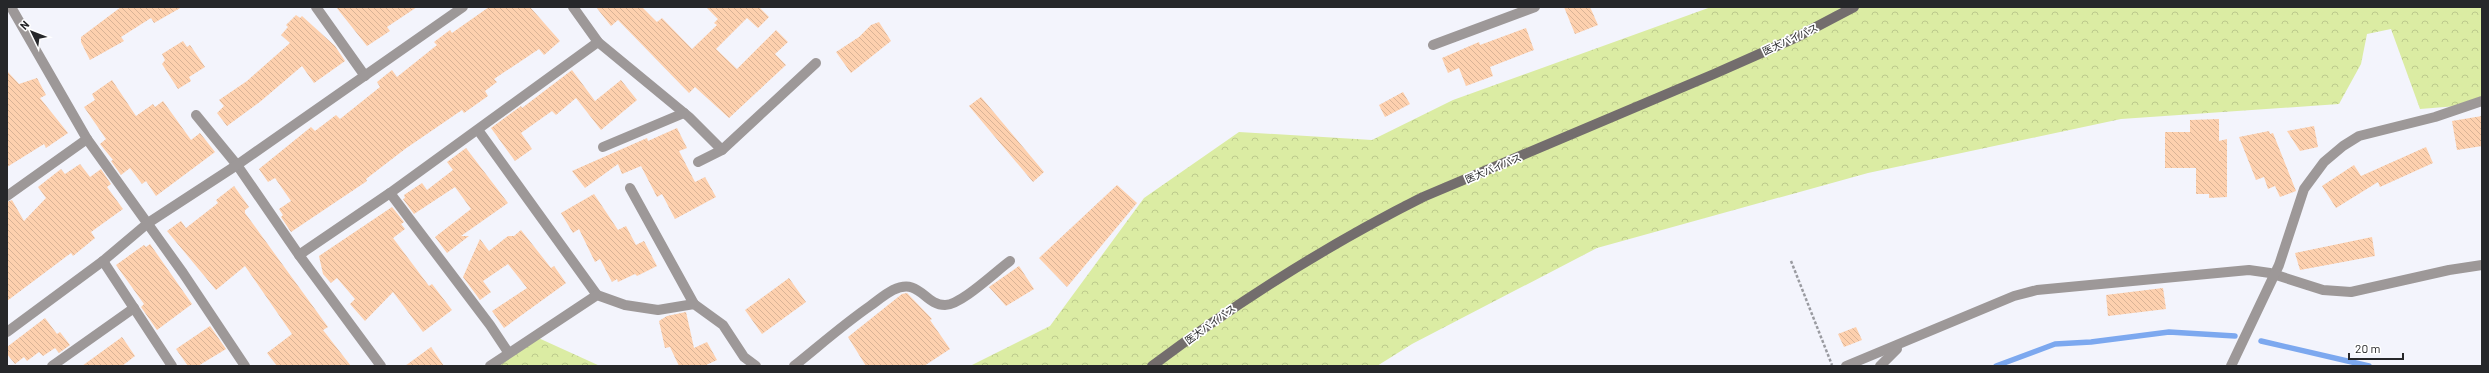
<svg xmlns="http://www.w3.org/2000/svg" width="2489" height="373" font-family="Barlow,'Noto Sans JP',sans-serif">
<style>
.forest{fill:url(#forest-crowns)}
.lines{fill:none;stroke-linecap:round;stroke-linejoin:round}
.stream{stroke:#7ca8ef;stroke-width:5.5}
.building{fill:url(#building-back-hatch)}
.path{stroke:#9a9ba1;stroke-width:2.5;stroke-dasharray:3 2;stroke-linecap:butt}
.street{stroke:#9d9898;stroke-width:10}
.secondary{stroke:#736d6d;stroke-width:10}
.labels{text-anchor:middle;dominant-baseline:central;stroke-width:3.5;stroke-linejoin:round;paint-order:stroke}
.street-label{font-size:10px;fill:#26272a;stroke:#fff}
</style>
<defs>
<pattern id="forest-crowns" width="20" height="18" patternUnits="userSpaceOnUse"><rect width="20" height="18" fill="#dbeca3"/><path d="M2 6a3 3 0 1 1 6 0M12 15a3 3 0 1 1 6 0" fill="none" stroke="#bcca8c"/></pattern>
<pattern id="building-back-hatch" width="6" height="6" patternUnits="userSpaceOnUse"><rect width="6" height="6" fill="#fdd0ae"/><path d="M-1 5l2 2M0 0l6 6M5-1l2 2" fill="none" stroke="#d9b396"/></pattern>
</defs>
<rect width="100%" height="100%" fill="#f3f4fc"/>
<g class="forest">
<polygon points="1711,7 2482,7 2482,104 2420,109 2391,29 2367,34 2361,64 2339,104 2121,119 1868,173 1597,248 1412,344 1377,366 970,366 1050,326 1144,198 1239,132 1372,140 1453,100"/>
<polygon points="534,336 600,366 492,366"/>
</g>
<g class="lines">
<g class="stream">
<polyline points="2261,341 2369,366"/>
<polyline points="1996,366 2055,344 2091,342 2169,332 2235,336"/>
</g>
</g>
<g class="building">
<polygon points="121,7 182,7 154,23 151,18 121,37 124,41 90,60 81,42 81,37"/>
<polygon points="336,7 417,7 387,27 390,31 367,46"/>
<polygon points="489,7 530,7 560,41 544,55 539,49 494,79 497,82 485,91 488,96 464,113 462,110 405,149 366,179 367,181 291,232 281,217 283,215 279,209 291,201 275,178 268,182 259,169 311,127 315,131 336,115 340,119 380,87 377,82 392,70 397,77 437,45 434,42 450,30 452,33"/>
<polygon points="596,7 642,7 657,22 662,18 692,49 717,25 714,23 718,19 706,7 759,7 769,17 758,28 747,18 716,49 737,69 776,30 788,42 775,54 786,65 729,118 695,87 689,93 618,20 611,26"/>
<polygon points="1564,7 1590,7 1598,25 1575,34"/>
<polygon points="296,15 300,18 302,16 335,46 345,61 314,83 302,66 261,101 227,126 217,113 224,106 219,100 247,81 290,43 281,35 288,27 286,25"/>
<polygon points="879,22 891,41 851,73 836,52 859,37 871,25"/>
<polygon points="1526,28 1534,50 1490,67 1493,76 1466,86 1459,68 1448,73 1442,58 1479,42 1480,45"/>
<polygon points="183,41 187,47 190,45 205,67 189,77 191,81 178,89 162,64 165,60 162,54"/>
<polygon points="572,70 595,101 621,80 637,100 601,130 576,98 556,115 552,111 521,133 532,149 515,161 491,128 521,106 522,108"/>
<polygon points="7,71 19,84 37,78 46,95 40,98 68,133 46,148 44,144 7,167"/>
<polygon points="112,80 136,116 153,104 155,107 163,101 191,140 200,133 215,152 156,196 146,181 142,184 130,168 121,175 111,161 113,160 100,144 106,139 84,107 95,100 92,94"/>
<polygon points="1403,92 1410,104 1385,117 1379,105"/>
<polygon points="981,97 1044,172 1033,182 969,106"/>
<polygon points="2482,116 2482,146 2457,150 2452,121"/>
<polygon points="2219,119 2219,141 2227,139 2227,197 2209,198 2209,194 2196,194 2196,168 2165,168 2165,132 2190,132 2190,120"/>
<polygon points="2314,126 2318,147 2300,151 2287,131"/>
<polygon points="677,128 687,148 679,151 695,182 705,177 716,197 675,219 662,194 657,197 641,166 622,174 618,164 585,188 572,171 647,138 648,141"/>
<polygon points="2269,131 2270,134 2273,133 2296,191 2280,197 2275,186 2268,189 2264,177 2256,180 2239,137"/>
<polygon points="2426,147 2433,163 2380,187 2378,182 2336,208 2322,186 2354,165 2361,176"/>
<polygon points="466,148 508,203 461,236 469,236 447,253 435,237 471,209 455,187 414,214 403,199 405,198 404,195 422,183 427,190 453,170 447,162"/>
<polygon points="80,164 90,177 101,169 111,184 107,187 123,209 91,232 95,238 73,256 71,253 7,301 7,202 12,200 24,221 46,198 38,187 61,169 65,174"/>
<polygon points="1117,185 1137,203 1067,287 1039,258"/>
<polygon points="234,186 249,207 245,210 245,213 328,327 323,330 351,366 277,366 267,353 292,334 245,266 216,290 167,231 181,221 186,228 218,203 216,200"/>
<polygon points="594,194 618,230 626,226 636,245 644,241 657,266 637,276 635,274 618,282 617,279 612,282 600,259 595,262 579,229 573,233 561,213"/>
<polygon points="392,207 404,222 401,224 405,229 393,238 429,286 432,284 452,310 423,332 393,292 365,321 350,304 355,299 337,278 331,283 323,274 319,256"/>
<polygon points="521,230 551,268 554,266 566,283 504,328 492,311 527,288 508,264 483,281 491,292 480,300 463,277 480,239 489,251 508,236 514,236"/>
<polygon points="2372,237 2375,256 2300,270 2295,253"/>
<polygon points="150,244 192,304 157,330 141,307 144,304 116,265 144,245 146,247"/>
<polygon points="1019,266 1034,289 1006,306 989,287"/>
<polygon points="789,278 806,302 762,334 745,310"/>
<polygon points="2163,288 2166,309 2108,316 2106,295"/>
<polygon points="907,293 932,319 930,320 950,349 924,366 866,366 848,337 902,294"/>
<polygon points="686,312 694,348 707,342 717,360 704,366 679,366 670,347 665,348 659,321 667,316"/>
<polygon points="45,318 57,334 60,332 70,345 59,353 55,348 43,356 39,352 27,361 24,357 15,364 7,354 7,347"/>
<polygon points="210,326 226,349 198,366 188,366 176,349"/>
<polygon points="1856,327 1862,340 1844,347 1838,334"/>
<polygon points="122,337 135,356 122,366 82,366"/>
<polygon points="431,347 444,366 405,366"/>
</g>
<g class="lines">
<polyline class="path" points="1791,261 1832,365"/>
<g class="street">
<polyline points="11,7 87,139 183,273 245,366"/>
<polyline points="316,7 365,76"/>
<polyline points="573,7 598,42 689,117 722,150"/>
<polyline points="1433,45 1535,7"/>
<polyline points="196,115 237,165 299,255 381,366"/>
<polyline points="478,130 597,295"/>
<polyline points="603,147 684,113"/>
<polyline points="698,162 722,150 816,63"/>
<polyline points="630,188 694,304"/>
<polyline points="390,193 490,325 508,352"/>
<polyline points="7,196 87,139"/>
<polyline points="299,255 390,193 598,42"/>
<polyline points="103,261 172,366"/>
<polyline points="7,332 103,261 148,223 237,165 463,7"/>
<polyline points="52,366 134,308"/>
<polyline points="490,366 597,295 625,305 658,310 694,304 723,325 744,357 756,366"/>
<path d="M794,366c25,-20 50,-42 76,-60 7,-5 15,-12 23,-16 27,-13 31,15 52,15 16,0 51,-34 65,-44"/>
<polyline points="1846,366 2014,296 2037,290 2249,270 2270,273 2323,290 2351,292 2449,270 2482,265"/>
<polyline points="1880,366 1897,349"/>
<polyline points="2231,366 2279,265 2304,189 2324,162 2343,146 2359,136 2435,117 2482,101"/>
</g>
<path class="secondary" d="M1152,366c87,-65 173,-120 271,-169l291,-123 81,-36 59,-31"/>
</g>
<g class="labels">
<g class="street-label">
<text transform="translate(1790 39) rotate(-25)">医大バイパス</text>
<text transform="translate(1493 168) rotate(-23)">医大バイパス</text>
<text transform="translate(1210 324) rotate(-36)">医大バイパス</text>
</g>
</g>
<rect width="2489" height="373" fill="none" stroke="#26272a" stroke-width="16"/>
<g transform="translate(32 32) rotate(313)" stroke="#ffffff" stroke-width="3" paint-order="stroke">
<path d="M0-3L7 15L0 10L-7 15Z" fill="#26272a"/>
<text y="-6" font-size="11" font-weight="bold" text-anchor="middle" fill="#26272a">N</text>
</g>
<path d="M2349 353v6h54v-6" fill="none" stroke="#26272a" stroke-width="2"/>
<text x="2355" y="353" font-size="12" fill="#26272a" stroke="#ffffff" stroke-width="3" paint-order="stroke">20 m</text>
</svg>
